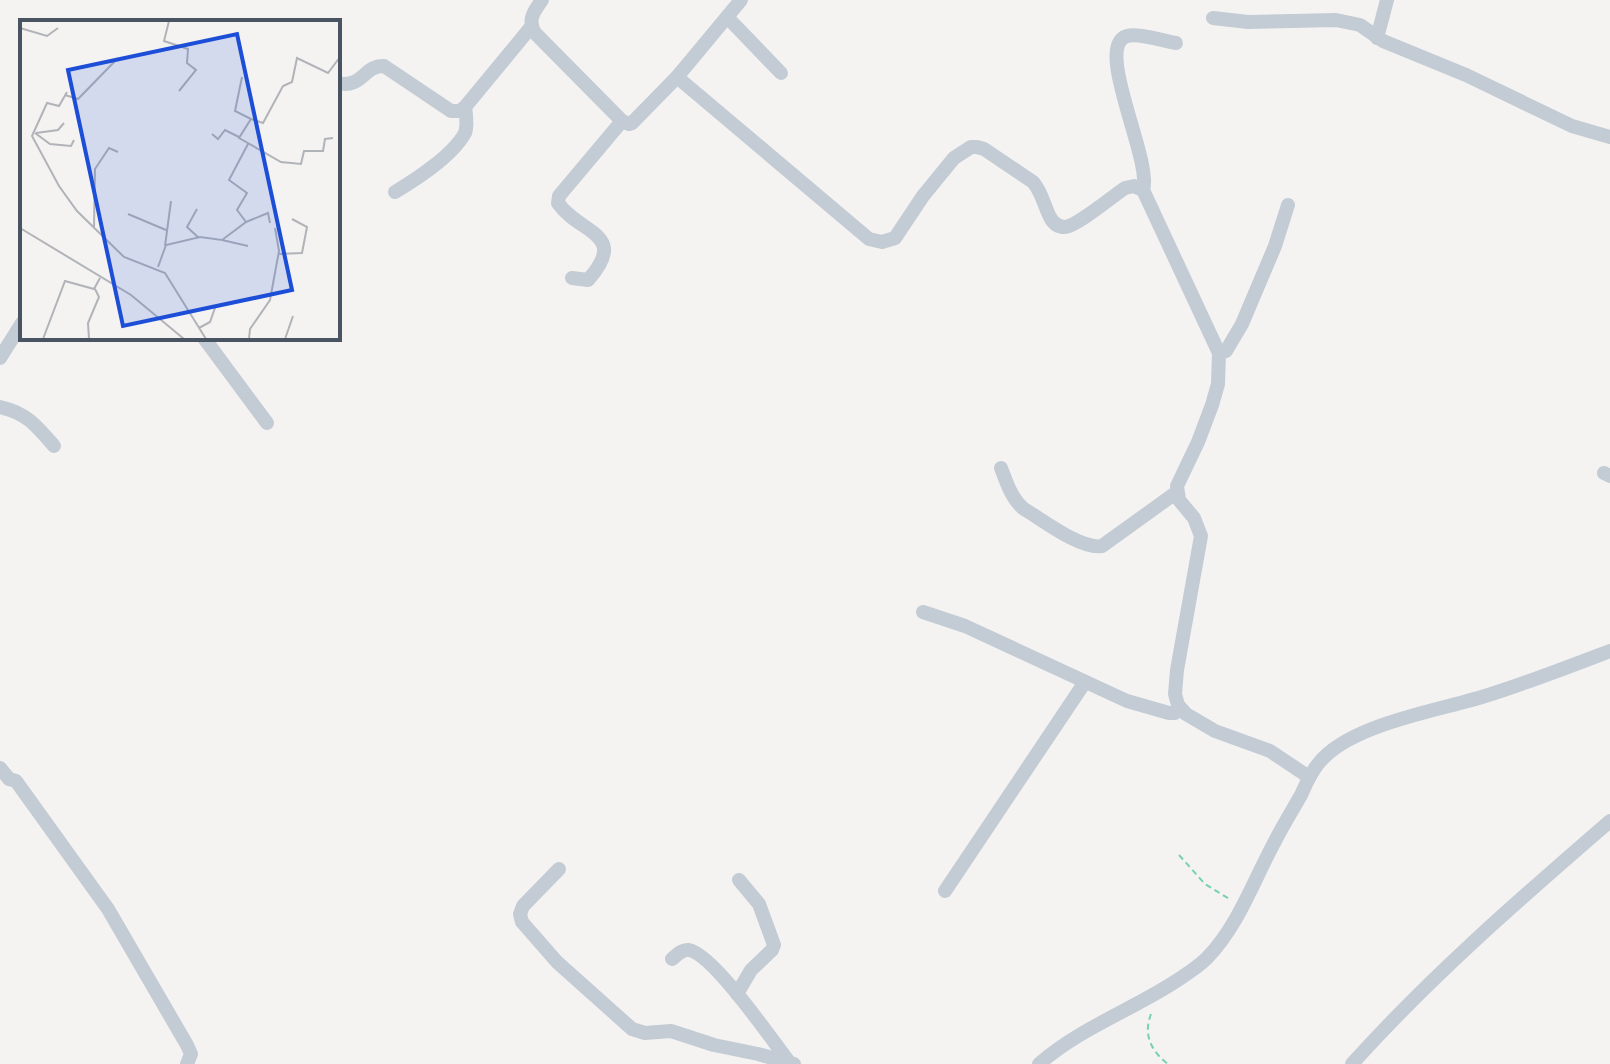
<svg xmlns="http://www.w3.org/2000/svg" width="1610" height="1064" font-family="'Space Grotesk',sans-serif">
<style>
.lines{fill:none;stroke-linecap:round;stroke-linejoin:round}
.path{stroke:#76d3ab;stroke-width:2;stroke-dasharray:6 4;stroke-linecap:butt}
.minor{stroke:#c3ccd4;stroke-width:14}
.inset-road{fill:none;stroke:#b0b3b8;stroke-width:2}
.view{fill:#1d4ed8;fill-opacity:0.15;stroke:#1d4ed8;stroke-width:4}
.inset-edge{fill:none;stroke:#495462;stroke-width:4}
</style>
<rect width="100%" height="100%" fill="#f5f3f2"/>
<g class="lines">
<g class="path">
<polyline points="1179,855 1205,884 1231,900"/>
<path d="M1151,1014c-8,21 0,37 17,50"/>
</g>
<g class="minor">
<path d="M542,0c-8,11 -15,20 -7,33l87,88 7,3 3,-1 45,-46 64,-77"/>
<polyline points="727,17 781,73"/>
<polyline points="1213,18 1248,22 1336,20 1360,25 1383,41 1466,75 1572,126 1610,137"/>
<polyline points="1377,38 1387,0"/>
<path d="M677,77l192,162 13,3 13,-4 28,-42 31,-38 17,-11h6l7,2 49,33c9,10 11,24 17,35 3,6 8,10 15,10 12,-1 48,-31 60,-39l9,-2 9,4 76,163 -1,31 -6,21 -14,37 -21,44 2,14 15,18 7,18 -24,134 -2,24 3,11 8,9 29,17 55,20 39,26"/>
<path d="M338,83c24,6 26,-18 46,-17l67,45h9l5,-4 66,-80"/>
<path d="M1143,190c10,-29 -50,-144 -16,-154 11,-3 37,5 49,7"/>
<path d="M395,192c22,-13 58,-37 70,-59 3,-8 1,-18 0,-26"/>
<path d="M572,278l16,2c42,-47 -9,-46 -30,-77l1,-7 63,-75"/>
<polyline points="204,338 267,423"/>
<polyline points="1219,353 1226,351 1242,324 1275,246 1288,205"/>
<polyline points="0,358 22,323"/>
<path d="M0,407c27,6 37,19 54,39"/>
<path d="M1001,468c6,15 10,30 23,41 19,11 57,41 78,37l75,-54"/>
<polyline points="1604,473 1610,476"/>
<polyline points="923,612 965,626 1127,701 1169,713 1175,713 1181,709"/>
<polyline points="0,768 9,779 16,781 108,909 187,1045 191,1054 187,1064"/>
<polyline points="559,869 523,906 520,914 522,922 557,962 632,1029 645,1033 671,1031 714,1045 758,1054 794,1064"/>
<polyline points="945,891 1085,682"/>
<path d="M672,959c5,-4 10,-10 17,-9 25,5 83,90 100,112"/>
<polyline points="737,994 751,970 772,950 774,945 759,904 739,880"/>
<path d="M1039,1064c40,-35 90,-53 134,-81 12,-8 24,-15 34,-25 31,-32 46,-76 67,-115 8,-16 18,-32 27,-48 5,-11 9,-21 17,-31 31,-40 120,-53 167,-68 42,-13 83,-29 125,-45"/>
<path d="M1352,1064c79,-88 169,-166 258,-243"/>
</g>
</g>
<g transform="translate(20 20)">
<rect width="320" height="320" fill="#f5f3f2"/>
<path class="inset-road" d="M149,1l-5,20 24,8 -1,14 9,7 -17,21M0,8l27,8 11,-8M222,57l-7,34 16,8M47,72l-8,14 -12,-3 -15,33 27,50 18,25 47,46 41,16 41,66M45,75l13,4 40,-41M15,113l15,11 21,2 3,-6M16,113l22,-3 6,-7M192,114l6,5 7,-9 14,7M313,118l-8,1 -2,12h-19l-3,13 -20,-2 -42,-24 12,-19 12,4 20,-37 9,-4 5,-24 31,15 12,-16M177,189l-10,18 12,11M108,194l38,16M226,202l22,-9 2,10M0,208l111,67 53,44M74,208l1,-59 14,-21 9,4M202,220l26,6M145,226l6,-45M258,234l24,-1 5,-26 -15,-8M138,247l8,-22 34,-8 22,3 24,-18 -9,-12 10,-17 -18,-13 19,-36M179,308l11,-6 6,-17M23,319l22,-58 29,8 6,-11M69,319l-1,-16 11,-26 -4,-8M229,319l1,-10 20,-29 9,-49 -4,-23M265,319l8,-23"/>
<path class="view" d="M217,14l55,256 -169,36 -55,-256z"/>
<rect width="320" height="320" class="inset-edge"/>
</g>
</svg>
